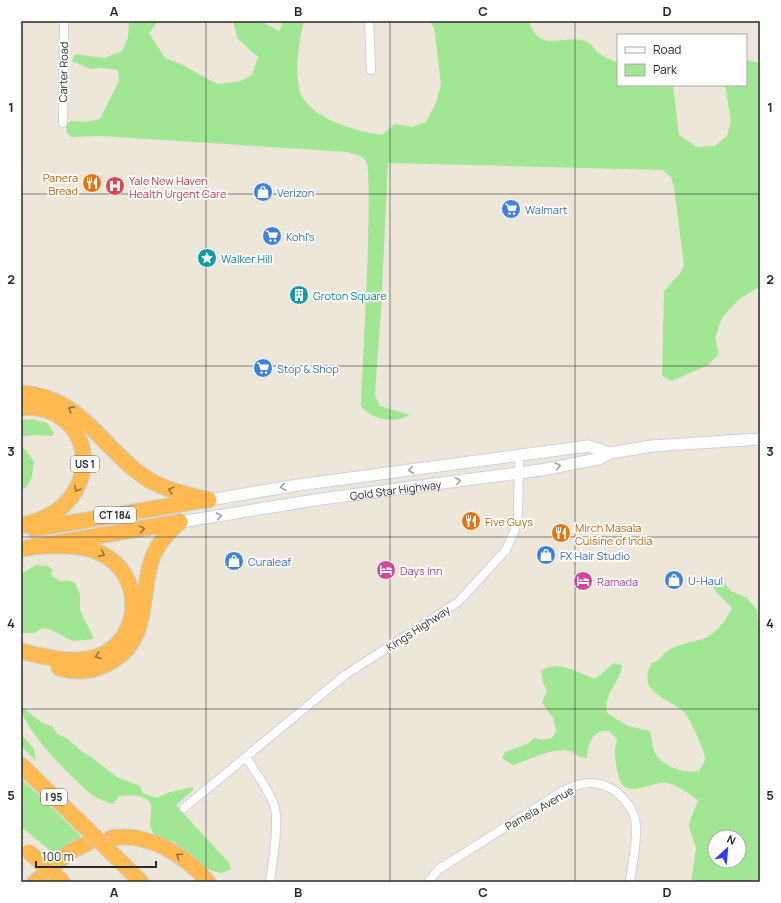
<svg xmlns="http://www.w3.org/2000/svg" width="781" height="903" font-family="Manrope,sans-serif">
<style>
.green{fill:#a1e693;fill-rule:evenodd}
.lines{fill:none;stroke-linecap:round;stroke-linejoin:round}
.street-casing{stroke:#cfcfe3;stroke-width:10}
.secondary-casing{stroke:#cfcfe3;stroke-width:13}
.highway-casing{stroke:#ccc;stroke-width:17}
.street{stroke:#fff;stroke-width:8}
.secondary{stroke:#fff;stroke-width:11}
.highway{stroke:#ffb951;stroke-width:15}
.highway-bridge-casing{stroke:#ccc;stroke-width:17;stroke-linecap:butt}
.highway-bridge{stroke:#ffb951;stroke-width:15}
.oneway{stroke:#94713d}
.oneway2{stroke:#9f9f9f}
.grid{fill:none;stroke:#292929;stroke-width:1;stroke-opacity:0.55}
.labels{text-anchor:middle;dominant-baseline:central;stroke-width:3.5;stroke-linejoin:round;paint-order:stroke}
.shield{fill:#fff;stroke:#696969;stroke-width:1}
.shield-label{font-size:10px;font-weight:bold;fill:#292929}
.street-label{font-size:11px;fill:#292929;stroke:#fff}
.food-label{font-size:11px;fill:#c56008;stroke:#fff;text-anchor:start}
.health-label{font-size:11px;fill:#be3a42;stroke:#fff;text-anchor:start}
.shop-label{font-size:11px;fill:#366cbe;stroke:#fff;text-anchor:start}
.culture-label{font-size:11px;fill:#0d838f;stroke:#fff;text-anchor:start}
.hotel-label{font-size:11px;fill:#b23c85;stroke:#fff;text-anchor:start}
.neatline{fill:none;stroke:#292929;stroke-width:1.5}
.grid-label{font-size:13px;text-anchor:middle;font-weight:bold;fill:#292929}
</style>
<rect width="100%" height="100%" fill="#ece7d9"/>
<g class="green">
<path d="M129,21h29l-9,12 16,25 18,7 34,19 24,-3 11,-6 6,-18 -20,-18 -5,-18h28l18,10 4,-10h21c-5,20 -9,46 -5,67 5,29 58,44 83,47l13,-11 17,3 14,-5 10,-19 5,-19 -7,-57 -5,-6h100c10,35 38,11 58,21 5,2 8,8 11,11 6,4 14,7 20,10v22h55l6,50 18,12 18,-1 12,-10 4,-15 -6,-36h21v-25l14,3v223l-22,14 -16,18 -7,20 4,16 -11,11 -36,16 -10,-5 2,-85 17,-19 3,-7 -10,-78 -3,-10 -9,-7 -274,-7 -7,147 -6,85 5,11 30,9c-15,9 -38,5 -49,-9 1,-30 13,-234 5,-245 -4,-6 -13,-7 -19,-9l-245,-16 -31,1 -4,-4 -1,-9 5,-3 14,1 15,-3 19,-38 -1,-11 -16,-2 -12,1 -18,-8 3,-7 29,4 18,-7 6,-13z"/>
<polygon points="33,419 47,423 54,433 51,436 33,435 21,437 21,420"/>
<path d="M21,447l5,3 8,12c-2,10 -1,25 -13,27z"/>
<polygon points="36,565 48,566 53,570 51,575 61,582 67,580 75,583 80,595 80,610 94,639 73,641 49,629 43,628 34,633 21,633 21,574"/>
<path d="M713,577l8,2 10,12 16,7 10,12 3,32v240h-69l5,-34 -7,-21 1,-7 8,-19c-3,-4 -8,-6 -12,-9 -8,-5 -16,-10 -26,-9 -11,1 -33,14 -40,-2 -2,-4 -6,-28 -5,-33 0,-3 2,-5 2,-9l-8,-8c-16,-3 -21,13 -22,27l-8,-1c-14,-17 -49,3 -66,8l-11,-7 3,-6 24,-9 5,-5 8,2 10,-2 4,-7 -3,-13 -11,-16 5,-11 -4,-9 -2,-11c17,-12 38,2 54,8l19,-16 8,2c-1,18 -21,30 -14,49l20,12 22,5c2,7 2,15 5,22 7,13 30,21 44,18 2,-3 5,-8 6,-11 1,-7 -16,-44 -21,-48 -16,-15 -49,-19 -32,-49 9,-3 7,-5 14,-11 9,-7 24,-10 34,-12 14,-3 27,-21 32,-32l-14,-14 -8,-11zM715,837h24v24h-24z"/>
<path d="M21,706l20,16 12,5 4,7 11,5 12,11 11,7 26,20 23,9 3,7 14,5 13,-6 24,-5 -1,3 -17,15 53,58 2,6 -8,4c-18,0 -35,-21 -49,-31 -5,-3 -19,-5 -22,-11 -4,-9 0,-15 -1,-24 0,-13 -24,-12 -32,-11l-6,8c-8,-2 -15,-5 -22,-10 -18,-15 -70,-66 -70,-88z"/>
<polygon points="21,734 34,749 36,761 21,746"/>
<polygon points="21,778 80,835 79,840 59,852 51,851 21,827"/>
</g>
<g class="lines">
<g class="street-casing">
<g id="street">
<polyline points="369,21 371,70"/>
<polyline points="63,123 64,21"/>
<path d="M246,757c9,15 22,31 28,48 6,16 -2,59 -4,77"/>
<polyline points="184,808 345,675 432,619 458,602 472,587 506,550 515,530 518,516 519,455"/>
<path d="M428,882l11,-13 124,-78c10,-5 24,-10 36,-7 18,3 37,24 37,43 1,18 -4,37 -6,55"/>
</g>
</g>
<g class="secondary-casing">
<g id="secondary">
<polyline points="209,500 298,485 588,446 610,453"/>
<path id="s1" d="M180,522l141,-23 220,-29 57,-11 12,-6 42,-7 108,-7"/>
</g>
</g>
<g class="highway-casing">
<g id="highway">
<path d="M21,393c61,4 78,52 122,83 20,14 43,18 66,24"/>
<path d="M21,408c59,-6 84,60 41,99 -12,10 -26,14 -41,19"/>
<polyline points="34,529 204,500"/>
<polyline points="21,549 180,522"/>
<path d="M21,651c23,6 55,14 78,5 44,-17 45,-82 3,-102 -19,-10 -45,-8 -66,-8"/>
<path d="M59,668c17,5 33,4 48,-4 46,-23 31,-69 46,-108 6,-14 16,-25 27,-34"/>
<polyline points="21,765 87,829"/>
<path d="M111,838c38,-6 74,17 97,44"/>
<polyline points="121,862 141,882"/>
<polyline points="57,863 71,851 88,843"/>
<polyline points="35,882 41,877"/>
</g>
</g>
<use href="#street" class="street"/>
<use href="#secondary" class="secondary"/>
<use href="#highway" class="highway"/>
<g class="highway-bridge-casing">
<g id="highway-bridge">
<polyline points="87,829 121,862"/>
<polyline points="29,852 63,882"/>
</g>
</g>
<use href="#highway-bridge" class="highway-bridge"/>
</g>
<defs><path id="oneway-chevron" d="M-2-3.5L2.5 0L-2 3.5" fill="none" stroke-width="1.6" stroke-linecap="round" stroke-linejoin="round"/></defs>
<g class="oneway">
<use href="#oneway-chevron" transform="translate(71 409) rotate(-147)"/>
<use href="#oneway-chevron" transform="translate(77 489) rotate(121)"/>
<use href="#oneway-chevron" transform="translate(171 490) rotate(-163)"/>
<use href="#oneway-chevron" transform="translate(142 529) rotate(-9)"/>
<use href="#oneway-chevron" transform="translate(102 554) rotate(25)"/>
<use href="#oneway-chevron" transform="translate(98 656) rotate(159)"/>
<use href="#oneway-chevron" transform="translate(179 856) rotate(-145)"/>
</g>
<g class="oneway2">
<use href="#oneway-chevron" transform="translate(558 466) rotate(-11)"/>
<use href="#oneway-chevron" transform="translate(411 470) rotate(172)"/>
<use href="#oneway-chevron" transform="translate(458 481) rotate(-7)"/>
<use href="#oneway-chevron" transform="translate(283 487) rotate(171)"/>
<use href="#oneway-chevron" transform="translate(219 516) rotate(-9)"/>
</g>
<path class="grid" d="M206,21v861M390,21v861M575,21v861M21,194h739M21,366h739M21,537h739M21,709h739"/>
<defs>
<g id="restaurant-disc" transform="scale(1)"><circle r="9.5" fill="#e8710a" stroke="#fff"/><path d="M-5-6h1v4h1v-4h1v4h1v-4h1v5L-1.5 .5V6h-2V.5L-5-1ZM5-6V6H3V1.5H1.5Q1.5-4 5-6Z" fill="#fff"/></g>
<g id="hospital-disc" transform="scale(1)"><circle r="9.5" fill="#e0444e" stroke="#fff"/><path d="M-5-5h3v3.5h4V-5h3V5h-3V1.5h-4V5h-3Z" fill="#fff"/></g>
<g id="shop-disc" transform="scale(1)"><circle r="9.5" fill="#3f7fe0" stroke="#fff"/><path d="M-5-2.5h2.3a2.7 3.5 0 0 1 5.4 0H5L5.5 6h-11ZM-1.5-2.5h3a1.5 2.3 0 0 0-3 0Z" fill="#fff"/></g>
<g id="supermarket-disc" transform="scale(1)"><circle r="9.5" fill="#3f7fe0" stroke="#fff"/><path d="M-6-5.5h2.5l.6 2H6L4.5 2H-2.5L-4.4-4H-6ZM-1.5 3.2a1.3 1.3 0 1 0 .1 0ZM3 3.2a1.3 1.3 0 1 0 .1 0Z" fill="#fff"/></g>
<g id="sight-disc" transform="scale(1)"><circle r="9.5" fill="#0f9aa8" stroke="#fff"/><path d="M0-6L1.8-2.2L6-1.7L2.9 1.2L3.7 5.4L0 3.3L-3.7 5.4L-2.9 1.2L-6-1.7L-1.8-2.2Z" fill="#fff"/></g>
<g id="building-disc" transform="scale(1)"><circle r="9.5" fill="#0f9aa8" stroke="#fff"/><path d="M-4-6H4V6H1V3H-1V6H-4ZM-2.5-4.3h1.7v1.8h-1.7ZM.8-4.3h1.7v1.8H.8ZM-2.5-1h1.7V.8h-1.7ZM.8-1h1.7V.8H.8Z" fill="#fff"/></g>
<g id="hotel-disc" transform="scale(1)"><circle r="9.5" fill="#d1479c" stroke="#fff"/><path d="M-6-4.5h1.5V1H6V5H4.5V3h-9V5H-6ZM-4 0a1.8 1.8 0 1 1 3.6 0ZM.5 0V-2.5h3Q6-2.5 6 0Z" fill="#fff"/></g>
</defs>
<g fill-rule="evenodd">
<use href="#restaurant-disc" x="92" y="183"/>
<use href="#hospital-disc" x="115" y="186"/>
<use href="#shop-disc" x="263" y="192"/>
<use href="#supermarket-disc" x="511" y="209"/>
<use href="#supermarket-disc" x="272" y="236"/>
<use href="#sight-disc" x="207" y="258"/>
<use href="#building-disc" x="299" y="295"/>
<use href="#supermarket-disc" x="263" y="368"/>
<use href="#restaurant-disc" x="471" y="521"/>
<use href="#restaurant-disc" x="561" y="533"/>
<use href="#shop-disc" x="546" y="555"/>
<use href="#shop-disc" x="234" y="561"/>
<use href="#hotel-disc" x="386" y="570"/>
<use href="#shop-disc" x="674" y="580"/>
<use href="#hotel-disc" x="583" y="581"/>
</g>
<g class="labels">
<g class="shield">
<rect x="71" y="456" width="28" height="16" rx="3"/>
<rect x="94" y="507" width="42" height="16" rx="3"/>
<rect x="41" y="789" width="26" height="16" rx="3"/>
</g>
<g class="shield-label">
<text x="85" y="464">US 1</text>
<text x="115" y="515">CT 184</text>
<text x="54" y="797">I 95</text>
</g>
<g class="street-label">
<text transform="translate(63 72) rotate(-89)">Carter Road</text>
<text stroke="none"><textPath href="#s1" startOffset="218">Gold Star Highway</textPath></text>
<text transform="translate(418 628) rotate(-33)">Kings Highway</text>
<text transform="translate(539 808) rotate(-30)">Pamela Avenue</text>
</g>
<g class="food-label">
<text x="78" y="177" text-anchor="end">Panera<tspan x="78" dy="13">Bread</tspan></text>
<text x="485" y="521">Five Guys</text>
<text x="575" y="527">Mirch Masala<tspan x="575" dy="13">Cuisine of India</tspan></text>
</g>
<g class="health-label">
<text x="129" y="180">Yale New Haven<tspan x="129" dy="13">Health Urgent Care</tspan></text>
</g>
<g class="shop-label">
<text x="277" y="192">Verizon</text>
<text x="525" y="209">Walmart</text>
<text x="286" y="236">Kohl's</text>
<text x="277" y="368">Stop &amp; Shop</text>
<text x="560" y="555">FX Hair Studio</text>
<text x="248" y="561">Curaleaf</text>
<text x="688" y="580">U-Haul</text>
</g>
<g class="culture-label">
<text x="221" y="258">Walker Hill</text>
<text x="313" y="295">Groton Square</text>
</g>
<g class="hotel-label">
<text x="400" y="570">Days Inn</text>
<text x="597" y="581">Ramada</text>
</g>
</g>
<rect width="781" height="903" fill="none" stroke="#ffffff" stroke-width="44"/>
<rect x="617" y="34" width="130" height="52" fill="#ffffff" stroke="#a9a9a9"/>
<rect x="625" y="47" width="20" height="6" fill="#ffffff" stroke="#a9a9a9"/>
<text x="653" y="54" font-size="12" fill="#292929">Road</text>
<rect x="625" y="64" width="20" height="12" fill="#a1e693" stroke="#a9a9a9"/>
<text x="653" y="74" font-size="12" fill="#292929">Park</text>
<g transform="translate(727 849) rotate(26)"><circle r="19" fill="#ffffff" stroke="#a9a9a9"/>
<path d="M0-3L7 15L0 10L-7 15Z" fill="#3338ff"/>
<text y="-6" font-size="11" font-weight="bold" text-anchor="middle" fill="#292929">N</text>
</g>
<path d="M36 861v6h120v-6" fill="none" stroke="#292929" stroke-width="2"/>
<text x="42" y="861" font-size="12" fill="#292929" stroke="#ffffff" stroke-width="3" paint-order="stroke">100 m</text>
<rect x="22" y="22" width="737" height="859" class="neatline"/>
<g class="grid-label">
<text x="114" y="16">A</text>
<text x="298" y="16">B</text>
<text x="483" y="16">C</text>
<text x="667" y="16">D</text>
<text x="11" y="112">1</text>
<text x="770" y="112">1</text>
<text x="11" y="284">2</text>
<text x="770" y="284">2</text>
<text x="11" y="456">3</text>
<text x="770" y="456">3</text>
<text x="11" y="628">4</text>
<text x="770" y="628">4</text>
<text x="11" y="800">5</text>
<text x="770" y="800">5</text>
<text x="114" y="897">A</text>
<text x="298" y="897">B</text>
<text x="483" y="897">C</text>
<text x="667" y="897">D</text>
</g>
</svg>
